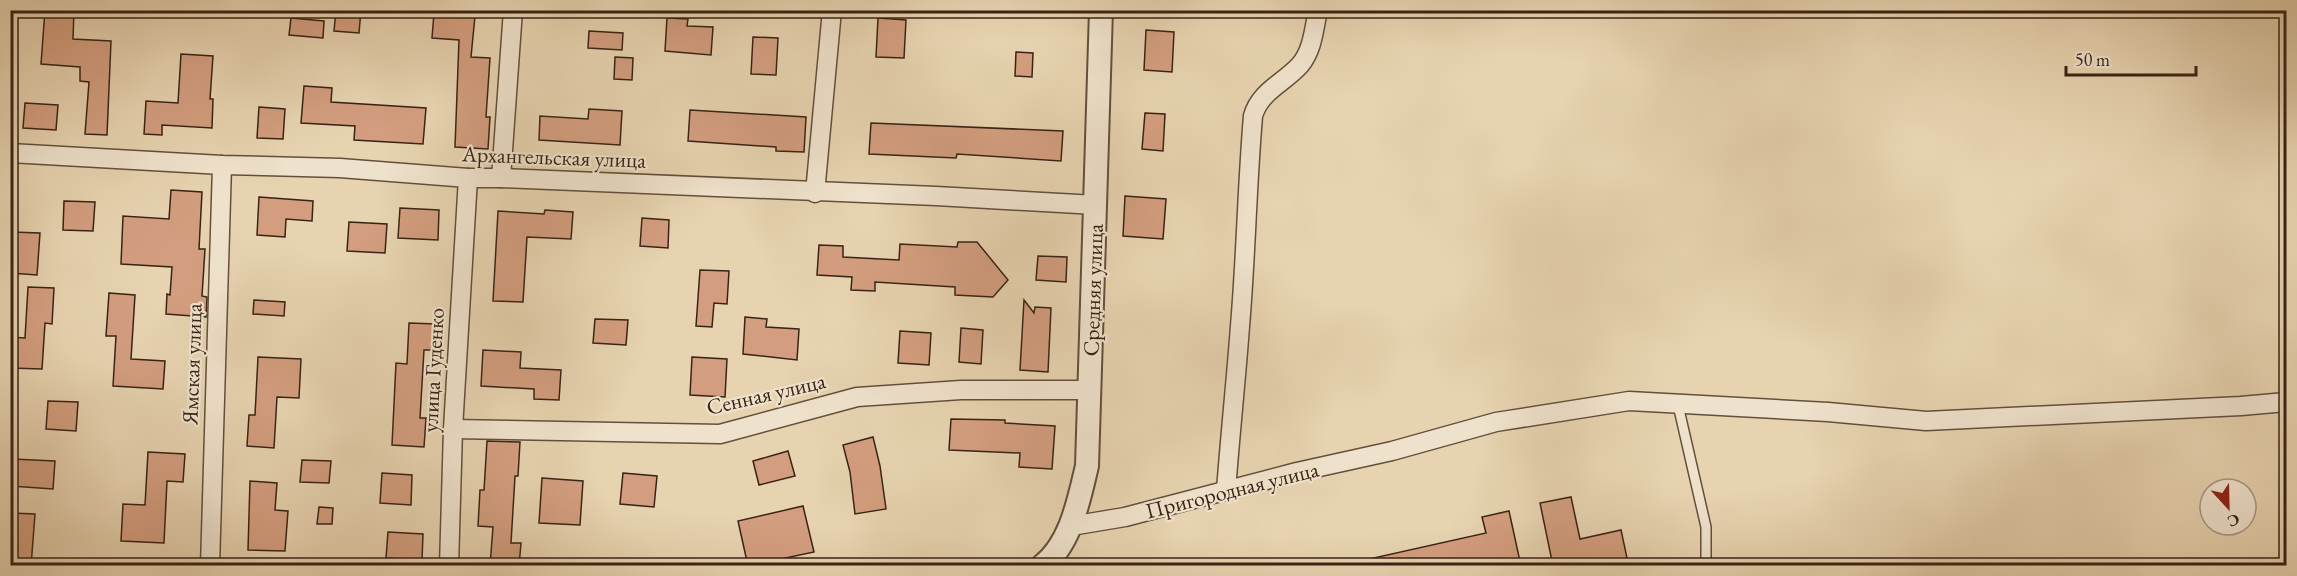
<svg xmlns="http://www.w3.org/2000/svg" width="2297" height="576" font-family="'EB Garamond',serif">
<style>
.building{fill:#d39e7f;stroke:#392315;stroke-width:1.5}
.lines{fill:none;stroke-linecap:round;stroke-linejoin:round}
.service-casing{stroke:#644f3c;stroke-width:12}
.minor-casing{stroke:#644f3c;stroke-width:21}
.tertiary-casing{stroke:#644f3c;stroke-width:26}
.service{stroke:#efe2cc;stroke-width:9}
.minor{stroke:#efe2cc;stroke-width:18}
.tertiary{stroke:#efe2cc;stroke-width:22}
.labels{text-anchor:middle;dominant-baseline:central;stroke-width:4.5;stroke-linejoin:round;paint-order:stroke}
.street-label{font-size:22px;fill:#392315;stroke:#efe2cc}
</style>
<rect width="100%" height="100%" fill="#e7d3b0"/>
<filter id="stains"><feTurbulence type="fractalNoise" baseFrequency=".00333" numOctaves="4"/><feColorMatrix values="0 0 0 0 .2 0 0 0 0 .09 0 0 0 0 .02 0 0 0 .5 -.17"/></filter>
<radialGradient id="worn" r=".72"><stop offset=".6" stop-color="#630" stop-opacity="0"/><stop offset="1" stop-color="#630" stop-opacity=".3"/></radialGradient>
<g class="building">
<polygon points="45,10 74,10 73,39 111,41 107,135 85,134 89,82 80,81 80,67 41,64"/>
<polygon points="336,10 361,10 359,33 334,31"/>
<polygon points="434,13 475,16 471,57 490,58 486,117 490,117 488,149 455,147 459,40 432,38"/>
<polygon points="291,18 324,21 323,38 289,35"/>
<polygon points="667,18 688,19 687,26 713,27 711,55 665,51"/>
<polygon points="878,18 906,20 904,58 876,57"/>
<polygon points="1146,30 1174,32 1172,72 1144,70"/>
<polygon points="589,31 623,33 622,50 588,48"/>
<polygon points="753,37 778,38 776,75 751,74"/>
<polygon points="1016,52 1033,53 1032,77 1015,76"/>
<polygon points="181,54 213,56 210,99 213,99 212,128 162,125 162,135 144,134 146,101 178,103"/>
<polygon points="615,57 633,58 632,80 614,79"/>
<polygon points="304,86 332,88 331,102 426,108 423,144 354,140 355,126 301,123"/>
<polygon points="25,103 58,105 56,130 23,128"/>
<polygon points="259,107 285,109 283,139 257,138"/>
<polygon points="589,109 622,111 620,145 539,140 540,116 588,119"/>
<polygon points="690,110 806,117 804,152 776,151 776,147 688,141"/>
<polygon points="1145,113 1165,114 1163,151 1142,149"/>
<polygon points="871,123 1063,131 1061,161 957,154 956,158 869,154"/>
<polygon points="171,190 202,192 199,249 205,249 202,296 207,297 206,317 166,314 167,294 170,295 172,267 121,264 123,216 169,219"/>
<polygon points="1125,196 1166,199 1163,239 1123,236"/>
<polygon points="259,197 313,201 312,221 286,219 285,237 257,235"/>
<polygon points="64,201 95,202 93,231 63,230"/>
<polygon points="400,208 439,210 438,240 398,238"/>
<polygon points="545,210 573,212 571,239 527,237 523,302 493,301 498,211 544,214"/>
<polygon points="642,218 669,220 668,248 640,246"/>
<polygon points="349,222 387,224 385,253 347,251"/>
<polygon points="12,232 40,233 37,275 10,273"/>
<polygon points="958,242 977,242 1008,280 993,297 955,295 955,287 875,282 875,291 851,290 852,277 817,275 819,245 843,246 843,257 899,260 900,244 957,247"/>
<polygon points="1038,256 1067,257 1066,282 1036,280"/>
<polygon points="700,270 729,271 727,304 714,303 712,327 696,326"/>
<polygon points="28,287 54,288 52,324 45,323 42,369 10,368 10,337 25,338"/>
<polygon points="109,293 135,295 131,359 165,361 163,389 113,386 116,336 106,336"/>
<polygon points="254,300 285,302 284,316 253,314"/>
<polygon points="1024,300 1034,313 1035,307 1051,308 1048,372 1020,370"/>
<polygon points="745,317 767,319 766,327 799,329 797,360 743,354"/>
<polygon points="595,319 628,320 626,345 593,343"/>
<polygon points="409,323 436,324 435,350 424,350 420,418 426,418 424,447 392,445 396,363 407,364"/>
<polygon points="961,328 983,330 981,364 959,362"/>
<polygon points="900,331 931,333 929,365 898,363"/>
<polygon points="483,350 521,352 520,368 561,370 559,400 534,399 534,389 481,386"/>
<polygon points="258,357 301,359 299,398 277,397 274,448 247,446 249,415 255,415"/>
<polygon points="692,357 727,359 725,397 690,395"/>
<polygon points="48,401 78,402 76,431 46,429"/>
<polygon points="951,419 1005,420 1005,423 1055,426 1052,469 1019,467 1020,453 949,450"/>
<polygon points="873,437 880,466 886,509 855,514 850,472 843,445"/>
<polygon points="487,441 520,442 518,476 515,476 511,543 521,543 519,566 490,566 493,527 478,526 480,490 484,490"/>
<polygon points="788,451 795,476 759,485 753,461"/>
<polygon points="148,452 185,454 183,482 167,481 164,543 121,541 123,504 145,505"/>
<polygon points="12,459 55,461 53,489 11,486"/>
<polygon points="302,460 331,461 329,483 300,482"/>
<polygon points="382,473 412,475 411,505 380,503"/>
<polygon points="623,473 657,476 654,507 620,504"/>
<polygon points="542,478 583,481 580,525 539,523"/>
<polygon points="250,481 277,483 275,510 288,511 285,551 248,550"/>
<polygon points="1571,497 1580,539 1621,530 1627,558 1591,566 1553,566 1540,503"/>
<polygon points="803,506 814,552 748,566 738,521"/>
<polygon points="319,507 333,508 332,524 317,524"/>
<polygon points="1509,511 1521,566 1493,566 1492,561 1474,566 1369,566 1369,559 1486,533 1482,517"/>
<polygon points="10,513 35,514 31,566 10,566"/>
<polygon points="388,532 423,534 422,560 386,558"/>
</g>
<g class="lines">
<g class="service-casing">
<polyline id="service" points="1678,405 1706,527 1706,566"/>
</g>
<g class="minor-casing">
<g id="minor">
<polyline points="10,153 222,165 340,168 468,178 501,178 936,196 1096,205"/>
<polyline points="501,178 513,10"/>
<polyline points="815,193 832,10"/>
<polyline points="453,429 720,434 857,397 961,390 1090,390"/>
<path d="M1226,491c4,-55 10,-110 14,-165 6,-70 7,-140 13,-210 7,-25 31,-33 47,-51 13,-15 14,-37 18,-55"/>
<polyline points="1071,526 1125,517 1297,472 1392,451 1496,422 1629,401 1828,412 1926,421 2241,406 2286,402"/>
<polyline points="210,566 222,165"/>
<polyline points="449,566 453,429 468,178"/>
</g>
</g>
<g class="tertiary-casing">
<path id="tertiary" d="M1042,566c29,-22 37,-67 45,-100l14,-456"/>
</g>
<use href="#service" class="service"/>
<use href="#minor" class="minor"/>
<use href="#tertiary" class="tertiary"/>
</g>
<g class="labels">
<g class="street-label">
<text transform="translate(554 157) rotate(2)">Архангельская улица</text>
<text transform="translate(1093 290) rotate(-88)">Средняя улица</text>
<text transform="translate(192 364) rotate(-88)">Ямская улица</text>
<text transform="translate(433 370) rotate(-87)">улица Гуденко</text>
<text transform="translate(766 394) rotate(-13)">Сенная улица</text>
<text transform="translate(1232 490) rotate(-14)">Пригородная улица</text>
</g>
</g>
<rect width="2297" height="576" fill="none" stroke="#e7d3b0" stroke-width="36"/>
<rect x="12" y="12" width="2273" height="552" fill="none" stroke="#392315" stroke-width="3"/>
<rect x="18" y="18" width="2261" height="540" fill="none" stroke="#392315" stroke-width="1.5"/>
<g transform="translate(2228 507) rotate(158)"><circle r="28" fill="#efe2cc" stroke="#a69683" stroke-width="1.5"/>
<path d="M0-4.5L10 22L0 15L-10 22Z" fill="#8f2418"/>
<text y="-9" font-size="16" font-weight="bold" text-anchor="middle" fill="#392315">С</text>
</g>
<path d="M2066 66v9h130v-9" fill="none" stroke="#392315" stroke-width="3"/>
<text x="2075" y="66" font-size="18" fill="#392315" stroke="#efe2cc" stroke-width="4.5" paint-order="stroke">50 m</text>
<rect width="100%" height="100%" filter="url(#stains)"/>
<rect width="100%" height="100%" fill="url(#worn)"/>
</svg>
